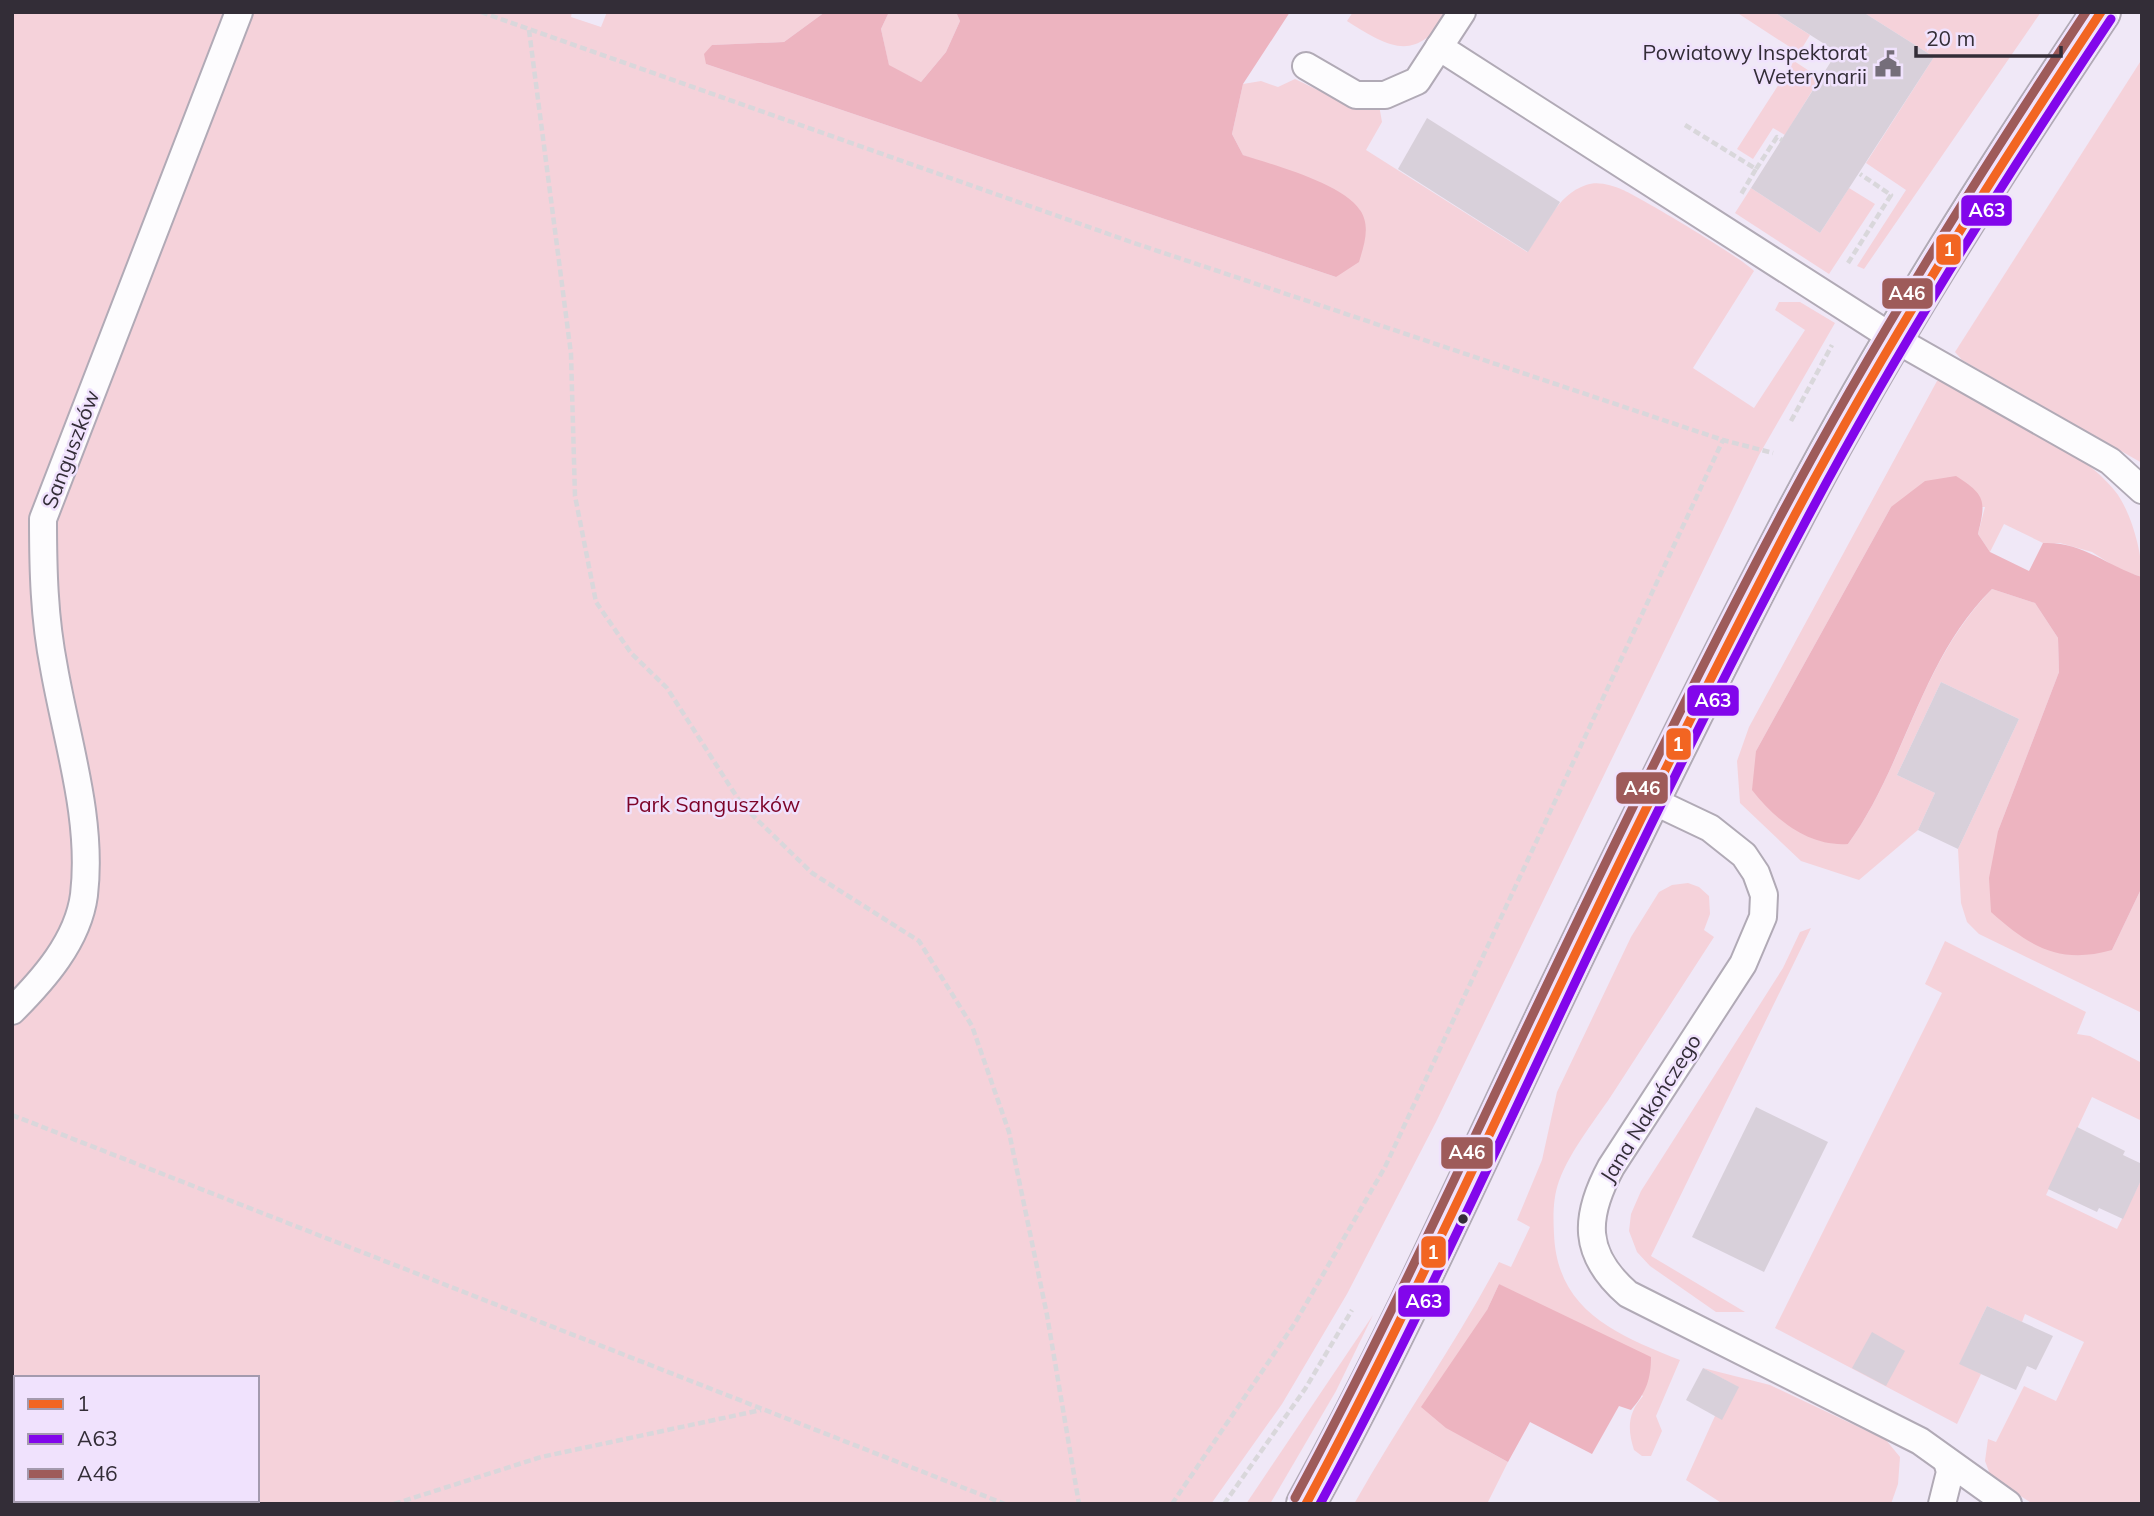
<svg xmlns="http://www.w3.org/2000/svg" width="2154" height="1516" font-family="Mulish,sans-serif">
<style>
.green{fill:#f5d2da;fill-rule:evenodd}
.forest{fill:#edb4c0}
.building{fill:#d8d0da}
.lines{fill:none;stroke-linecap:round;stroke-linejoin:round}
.service-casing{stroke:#b1aab6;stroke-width:30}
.tertiary-casing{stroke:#b1aab6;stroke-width:42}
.path{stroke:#d9d7db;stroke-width:4.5;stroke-dasharray:7 3.5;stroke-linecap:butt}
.service{stroke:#fdfcfe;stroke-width:26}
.tertiary{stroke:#fdfcfe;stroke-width:38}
.bus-1-casing{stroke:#f0e2fd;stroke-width:14}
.bus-2-casing{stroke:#f0e2fd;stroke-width:14}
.bus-3-casing{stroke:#f0e2fd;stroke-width:14}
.bus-1{stroke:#f26522;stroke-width:9}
.bus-2{stroke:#8206eb;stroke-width:9}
.bus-3{stroke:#9e5b5a;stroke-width:9}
.bus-dot{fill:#332d37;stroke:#f0e2fd;stroke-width:2.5}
.labels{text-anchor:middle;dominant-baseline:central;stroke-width:5;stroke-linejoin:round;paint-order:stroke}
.poi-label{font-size:21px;fill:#332d37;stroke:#f0e2fd;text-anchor:end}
.street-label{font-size:21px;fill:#332d37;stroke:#f0e2fd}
.park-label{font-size:21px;fill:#7d0328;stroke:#f0e2fd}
.line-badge{stroke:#f0e2fd;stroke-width:2.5}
.badge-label{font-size:19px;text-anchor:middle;font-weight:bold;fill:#fff}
</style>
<rect width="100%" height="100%" fill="#f0e8f7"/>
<g class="green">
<path d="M12,12h560l-1,5 30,10 6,-15h218l-41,30 -72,3 -6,19 630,213 24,-67 -20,-17 -97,-38 -11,-21 11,-50 18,-3 17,6 17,-8 60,29 24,-3 3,17 -16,28 161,102c18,-23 29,-57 59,-67 12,-4 25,0 37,5 17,7 122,70 131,81l-61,97 61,40 51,-78 -30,-20 4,-8h21l35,21 -76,132 -323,667 -89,172 -65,110 -71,100h-1199zM16,1378h241v122h-241z"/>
<polygon points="889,12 956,12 960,21 946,52 921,82 889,66 881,29"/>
<path d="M1353,12h96c-33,51 -58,37 -102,9z"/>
<polygon points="1736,12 1774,12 1810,35 1799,53"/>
<polygon points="1863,12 2041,12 1864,269 1857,266 1906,190 1866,163 1934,57"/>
<polygon points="2142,59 2142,463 1962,360 1955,352"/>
<polygon points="1794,61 1820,78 1785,135 1773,128 1753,159 1737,149"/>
<polygon points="1751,188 1820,233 1849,188 1875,204 1829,274 1735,213"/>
<path d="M1937,381h14c46,28 133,70 164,110 16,20 27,61 27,86l-22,-7 -28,-18 -32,-9h-17l-39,-19 -14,28 -12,-18 7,-27h-94l-135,244 92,93c59,-82 70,-179 144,-255l43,14 23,35 1,34 -61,159 114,119 30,-63v126l-163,-79 -12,-12 -6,-19 -3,-54 61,-130 -78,-37 -44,93 38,18 -17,37 -59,50 -58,-19 -61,-58 -3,-42 12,-34z"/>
<path d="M1688,883l11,4 10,9 1,18 -6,16 10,7c-33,51 -66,102 -99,153 -18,28 -44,59 -56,91 -6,17 -6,34 -5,53 3,77 63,101 126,126l-24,56 6,15 -11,25h-9l-8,-6c-7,-22 -6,-37 9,-54l-144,-112 -12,26 -1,140 22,12 -21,42h-133c46,-82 101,-159 145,-242l12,5 19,-40 -13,-7 25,-60 15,-68 74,-155 28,-45 13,-7z"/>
<polygon points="1811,928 1651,1256 1745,1312 1716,1312 1650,1266 1637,1252 1629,1231 1631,1214 1641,1191 1783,968 1800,932"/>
<polygon points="1945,941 2086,1012 2077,1034 2090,1036 2142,1063 2140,1120 2092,1097 2046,1195 2117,1229 2142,1178 2142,1504 2033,1504 1991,1477 1985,1461 1988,1439 1996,1442 2024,1386 2056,1401 2084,1342 2025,1314 2022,1322 1987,1306 1960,1363 1981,1374 1957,1424 1775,1328 1942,993 1925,984"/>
<polygon points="1373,1315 1336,1391 1270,1504 1246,1504"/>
<polygon points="1703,1368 1770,1385 1886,1440 1900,1457 1898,1484 1891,1504 1723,1504 1686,1480 1715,1416 1738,1387"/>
</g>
<g class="forest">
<path d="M825,12h64l-8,17 8,36 32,17 25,-30 14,-31 -4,-9h334l-47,72 -11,50 11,21c30,10 99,28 117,55 11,16 4,35 -1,52l-23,15 -630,-213 -2,-10 8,-9 72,-3z"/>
<path d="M1956,476c30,19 30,25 22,58l12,18 39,19 14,-28c39,-2 64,23 99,34v310l-30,63c-53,15 -83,-4 -121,-38l-2,-34 9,-47 61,-159 -1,-34 -23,-35 -43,-14c-72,71 -86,175 -144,255 -39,3 -73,-24 -96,-54l4,-39 135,-244 34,-26z"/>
<path d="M1499,1284l152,73c0,22 -5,36 -20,53l-12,-4 -27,48 -62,-32 -22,40 -62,-34 -25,-21 66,-97z"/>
</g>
<g class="building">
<polygon points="1774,12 1863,12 1934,57 1820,233 1751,188 1837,52"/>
<polygon points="1427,118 1560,202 1528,252 1398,169"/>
<polygon points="1941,682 2019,719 1958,849 1918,830 1935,793 1897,775"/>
<polygon points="1756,1107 1828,1142 1764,1272 1692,1237"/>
<polygon points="2077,1127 2125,1151 2123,1155 2142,1164 2142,1178 2123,1219 2099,1208 2097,1212 2048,1189"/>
<polygon points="1987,1306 2053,1336 2036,1370 2027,1366 2016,1390 1959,1364"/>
<polygon points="1872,1332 1905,1351 1886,1386 1852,1368"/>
<polygon points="1703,1368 1739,1387 1722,1420 1686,1400"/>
</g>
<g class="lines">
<g class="service-casing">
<g id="service">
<polyline points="1439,47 1893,338 2110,461 2142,490"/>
<polyline points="1306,66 1356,95 1385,95 1417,81 1462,12"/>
<path d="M1651,800l59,28 34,27 12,18 8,22 -1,22 -20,47 -132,203c-27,50 -29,87 17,127l292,147 88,63"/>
<path d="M12,1011c31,-31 66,-70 72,-116 9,-76 -17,-153 -30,-227 -10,-51 -11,-99 -11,-149l196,-507"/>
<polyline points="1942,1504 1950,1472 1947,1461"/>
</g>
</g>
<g class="tertiary-casing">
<path id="tertiary" d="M1306,1504c88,-159 162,-325 240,-489 78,-163 158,-326 242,-487 93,-179 201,-348 313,-516"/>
</g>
<g class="path">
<polyline points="481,12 1131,242 1723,440 1773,453"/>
<polyline points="529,30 571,354 575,496 596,602 631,653 667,688 742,805 812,873 919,941 972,1026 1009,1132 1047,1315 1079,1504"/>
<polyline points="1685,125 1756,169 1740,196"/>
<polyline points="1756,169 1777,137 1782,140"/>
<polyline points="1848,263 1891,195 1860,174"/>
<polyline points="1791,421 1832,345"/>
<polyline points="12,1115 1005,1504"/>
<polyline points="394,1504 541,1457 761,1410"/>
<polyline points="1172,1504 1295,1323 1385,1167 1723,440"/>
<polyline points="1224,1504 1305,1389 1352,1310"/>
</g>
<use href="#service" class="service"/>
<use href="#tertiary" class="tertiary"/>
<g class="bus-1-casing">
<path id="bus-1" d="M1306,1504c86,-160 162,-325 240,-489 78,-163 158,-326 242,-487 94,-178 202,-348 313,-516"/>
</g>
<g class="bus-2-casing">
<path id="bus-2" d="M1320,1504c85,-157 159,-318 235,-479 78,-166 159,-331 245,-493 93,-177 200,-346 311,-513"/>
</g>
<g class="bus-3-casing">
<path id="bus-3" d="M1295,1498c86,-159 161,-323 239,-486 79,-166 159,-331 245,-493 93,-175 198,-342 307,-507"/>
</g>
<use href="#bus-1" class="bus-1"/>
<use href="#bus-2" class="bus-2"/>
<use href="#bus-3" class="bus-3"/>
</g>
<defs>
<g id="civic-bare" transform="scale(2.1)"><path d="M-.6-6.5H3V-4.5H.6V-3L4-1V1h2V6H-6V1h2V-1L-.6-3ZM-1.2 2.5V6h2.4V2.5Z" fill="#756e7a" stroke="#f0e2fd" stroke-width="2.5" paint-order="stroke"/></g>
</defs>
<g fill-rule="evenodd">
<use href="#civic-bare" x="1888" y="64"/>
</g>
<circle class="bus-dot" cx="1463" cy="1219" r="6"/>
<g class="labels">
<g class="poi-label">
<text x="1867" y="52">Powiatowy Inspektorat<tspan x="1867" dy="24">Weterynarii</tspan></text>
</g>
<g class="street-label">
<text transform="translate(70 449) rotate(-69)">Sanguszków</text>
<text transform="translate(1650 1108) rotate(-58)">Jana Nakończego</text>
</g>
<g class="park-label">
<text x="713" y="804">Park Sanguszków</text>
</g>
</g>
<g class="line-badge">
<rect x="1960" y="194" width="53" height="33" rx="7" fill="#8206eb"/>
<rect x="1935" y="233" width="27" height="33" rx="7" fill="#f26522"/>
<rect x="1881" y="277" width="53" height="33" rx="7" fill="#9e5b5a"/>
<rect x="1686" y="684" width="54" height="33" rx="7" fill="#8206eb"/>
<rect x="1665" y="727" width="27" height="34" rx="7" fill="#f26522"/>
<rect x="1615" y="771" width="54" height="34" rx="7" fill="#9e5b5a"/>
<rect x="1440" y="1136" width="54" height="34" rx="7" fill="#9e5b5a"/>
<rect x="1420" y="1235" width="27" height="34" rx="7" fill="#f26522"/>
<rect x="1397" y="1284" width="54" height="34" rx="7" fill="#8206eb"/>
</g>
<g class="badge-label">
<text x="1987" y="217">A63</text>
<text x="1949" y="256">1</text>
<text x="1907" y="300">A46</text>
<text x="1713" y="707">A63</text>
<text x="1678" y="751">1</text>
<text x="1642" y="795">A46</text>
<text x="1467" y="1159">A46</text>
<text x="1433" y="1259">1</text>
<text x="1424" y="1308">A63</text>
</g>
<rect width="2154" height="1516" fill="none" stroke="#332d37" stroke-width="28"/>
<rect x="14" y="1376" width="245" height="126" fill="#f0e2fd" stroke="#a49aae" stroke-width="2"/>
<rect x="28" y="1399" width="35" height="10" fill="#f26522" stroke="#a49aae" stroke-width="2"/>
<text x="77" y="1411" font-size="21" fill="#332d37">1</text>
<rect x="28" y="1434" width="35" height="10" fill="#8206eb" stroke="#a49aae" stroke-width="2"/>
<text x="77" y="1446" font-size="21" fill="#332d37">A63</text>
<rect x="28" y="1469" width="35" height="10" fill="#9e5b5a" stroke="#a49aae" stroke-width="2"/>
<text x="77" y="1481" font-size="21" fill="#332d37">A46</text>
<path d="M1916 46v10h145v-10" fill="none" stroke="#332d37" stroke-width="3.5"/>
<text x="1926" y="46" font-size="21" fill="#332d37" stroke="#f0e2fd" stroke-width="5" paint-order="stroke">20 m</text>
</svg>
